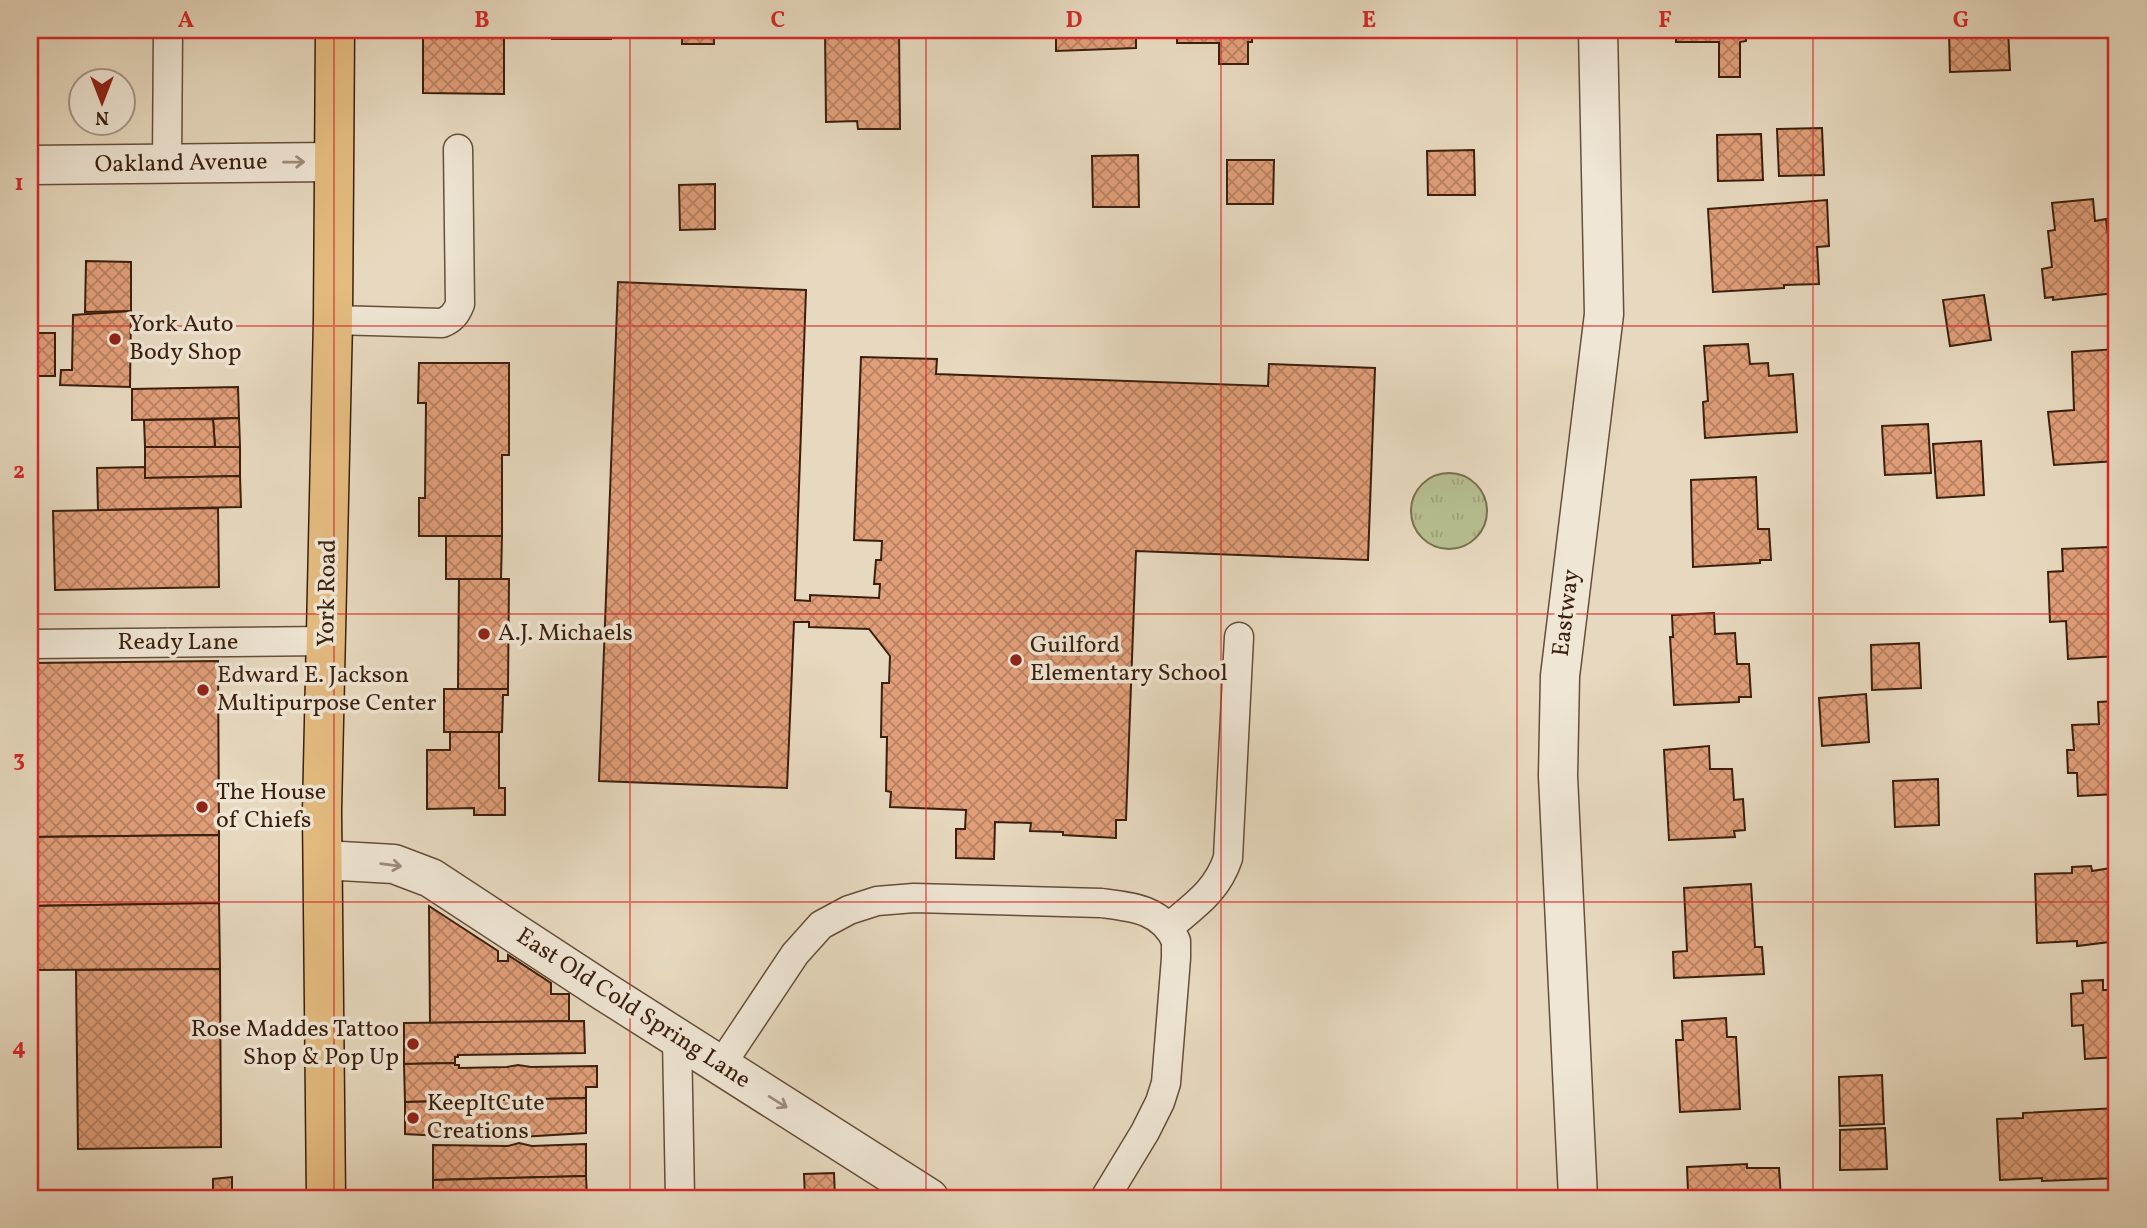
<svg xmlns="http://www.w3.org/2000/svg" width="2147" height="1228" font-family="Vollkorn,serif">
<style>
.grass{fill:url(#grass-tufts);stroke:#796f4f;stroke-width:2}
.building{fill:url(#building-cross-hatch);stroke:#3b1f0d;stroke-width:2}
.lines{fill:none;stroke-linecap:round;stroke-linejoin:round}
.lane-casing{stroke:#664e3a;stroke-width:31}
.street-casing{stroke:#664e3a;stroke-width:41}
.primary-casing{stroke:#3b1f0d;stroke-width:41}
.lane{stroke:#efe6d5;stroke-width:28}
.street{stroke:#efe6d5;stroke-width:38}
.primary{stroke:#e4bc80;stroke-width:38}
.oneway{stroke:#9e8c7b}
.grid{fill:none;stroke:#d62828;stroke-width:2;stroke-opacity:0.55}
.poi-dot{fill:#8f2418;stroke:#efe6d5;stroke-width:2.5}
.labels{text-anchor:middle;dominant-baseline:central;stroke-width:7;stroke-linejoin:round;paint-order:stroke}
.street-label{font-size:24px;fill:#3b1f0d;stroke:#efe6d5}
.poi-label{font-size:24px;fill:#3b1f0d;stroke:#efe6d5;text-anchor:start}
.neatline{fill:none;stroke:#d62828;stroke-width:2.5}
.grid-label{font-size:23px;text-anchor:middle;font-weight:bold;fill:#d62828}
</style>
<defs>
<pattern id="grass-tufts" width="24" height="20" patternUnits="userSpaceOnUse" patternTransform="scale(1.75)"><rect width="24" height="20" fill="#b7bf91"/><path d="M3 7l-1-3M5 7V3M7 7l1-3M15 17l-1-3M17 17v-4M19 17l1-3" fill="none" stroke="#9ea47c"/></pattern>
<pattern id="building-cross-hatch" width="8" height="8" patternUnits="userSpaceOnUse" patternTransform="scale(1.75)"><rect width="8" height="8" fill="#e19f79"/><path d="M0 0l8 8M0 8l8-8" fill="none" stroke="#b88162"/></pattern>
</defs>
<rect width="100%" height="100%" fill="#e7d9bf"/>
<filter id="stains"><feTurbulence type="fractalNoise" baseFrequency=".00286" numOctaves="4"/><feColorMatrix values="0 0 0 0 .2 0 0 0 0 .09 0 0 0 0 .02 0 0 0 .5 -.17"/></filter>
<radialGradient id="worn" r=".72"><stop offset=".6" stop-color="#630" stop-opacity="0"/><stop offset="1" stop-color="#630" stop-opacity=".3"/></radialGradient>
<circle class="grass" cx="1449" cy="511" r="38"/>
<g class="building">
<polygon points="423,30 504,30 504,94 423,93"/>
<rect x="552" y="30" width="59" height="9"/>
<rect x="682" y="30" width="32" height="14"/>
<polygon points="825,30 899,30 900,129 858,129 857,121 826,122"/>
<polygon points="1056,30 1136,30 1136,48 1056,51"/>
<polygon points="1177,30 1252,30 1252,42 1248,42 1248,64 1219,64 1219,43 1177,43"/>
<polygon points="1442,30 1506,30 1506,36 1442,38"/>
<polygon points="1676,30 1746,30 1746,41 1740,42 1740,77 1719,77 1719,42 1676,42"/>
<polygon points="1949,30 2008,30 2010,70 1950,72"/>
<polygon points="1822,128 1824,175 1779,176 1777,129"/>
<polygon points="1761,134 1763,180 1718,181 1717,135"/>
<polygon points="1474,150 1475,195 1428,195 1427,151"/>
<polygon points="1138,155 1139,207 1093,207 1092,156"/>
<polygon points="1227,160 1274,160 1273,204 1227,204"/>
<polygon points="715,184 715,229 680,230 679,185"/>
<polygon points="2093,199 2095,221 2106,219 2115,293 2053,300 2053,297 2045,298 2042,269 2052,267 2048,231 2055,230 2052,203"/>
<polygon points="1827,200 1829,246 1817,247 1819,284 1784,285 1784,288 1713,292 1708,209"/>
<polygon points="86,261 131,262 131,311 85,312"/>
<polygon points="618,282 806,290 795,600 810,601 810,595 879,598 880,584 874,584 876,560 881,560 882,541 854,540 861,357 937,359 936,374 1268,386 1269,364 1375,368 1368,560 1136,551 1126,820 1116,820 1116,838 1063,835 1063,832 1030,831 1031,823 995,822 994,859 956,858 956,829 965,829 966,810 890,807 891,792 886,791 887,737 881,737 882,683 889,683 890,656 869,629 809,627 809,622 794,622 787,788 599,781"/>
<polygon points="1984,295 1991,340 1950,346 1943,300"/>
<polygon points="131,311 130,387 60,385 61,370 72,370 73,315"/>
<rect x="30" y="333" width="25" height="43"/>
<polygon points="1748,344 1750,364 1768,363 1769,376 1793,374 1797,432 1705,438 1703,402 1708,401 1704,346"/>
<polygon points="2117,349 2117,461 2054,465 2048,412 2074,410 2072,352"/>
<polygon points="419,363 509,363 509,455 502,455 502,536 419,536 419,498 425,498 426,403 418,403"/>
<polygon points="238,387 239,418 132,420 132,389"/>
<polygon points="239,418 240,447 215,447 213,419"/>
<polygon points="213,419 215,447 145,447 144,420"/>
<polygon points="1928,424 1931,473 1885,475 1882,426"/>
<polygon points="1981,441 1984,495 1937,498 1933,444"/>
<polygon points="145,447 240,447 240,476 145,478"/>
<polygon points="145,467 145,478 240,476 241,507 98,510 97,468"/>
<polygon points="1756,477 1758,529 1769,529 1771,560 1760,560 1760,563 1693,567 1691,480"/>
<polygon points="218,508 219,587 55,590 53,511"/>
<polygon points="446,536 502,536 501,579 446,579"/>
<polygon points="2108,547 2109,570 2117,569 2117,656 2068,659 2066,621 2050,622 2048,572 2063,571 2062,549"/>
<polygon points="459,579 509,579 508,689 458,689"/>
<polygon points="1714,613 1715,634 1735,633 1737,664 1749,664 1751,697 1739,697 1739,702 1674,705 1670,637 1673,637 1672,615"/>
<polygon points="1919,643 1921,688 1872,690 1871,645"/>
<polygon points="218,661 219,835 30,837 30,663"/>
<polygon points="444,689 508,689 508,695 503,695 502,732 444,732"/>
<polygon points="1866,694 1869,742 1822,746 1819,698"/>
<polygon points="2117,701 2117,794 2078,796 2077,773 2068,773 2067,750 2074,750 2072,725 2099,724 2098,702"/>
<polygon points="450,732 499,732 499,788 505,788 505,815 474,815 474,808 427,809 427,750 450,750"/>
<polygon points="1709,746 1710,769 1732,769 1734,800 1743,799 1745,830 1734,831 1735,837 1669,840 1664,750"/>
<polygon points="1938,779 1939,825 1895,827 1893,781"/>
<polygon points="219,835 219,903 30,906 30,837"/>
<polygon points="2091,866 2092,871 2117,867 2117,941 2077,946 2077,941 2037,943 2035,874 2072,873 2072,867"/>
<polygon points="1751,884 1755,947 1762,947 1764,974 1674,978 1673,952 1687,951 1684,888"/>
<polygon points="219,903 220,969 30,970 30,906"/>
<polygon points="429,906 498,951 498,961 508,961 508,955 551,983 551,994 569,994 569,1021 430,1023"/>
<polygon points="220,969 221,1147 78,1149 76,970"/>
<polygon points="2103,980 2103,990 2117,990 2117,1057 2085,1059 2083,1025 2072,1026 2071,994 2083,993 2082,981"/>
<polygon points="1726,1018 1727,1037 1736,1037 1740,1109 1680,1112 1676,1040 1683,1040 1682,1021"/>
<polygon points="584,1021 585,1053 458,1055 458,1057 455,1057 455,1063 404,1064 404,1023"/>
<polygon points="455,1063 455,1065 459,1065 459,1068 507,1067 518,1065 531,1067 597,1066 597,1087 586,1087 586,1098 405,1102 404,1064"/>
<polygon points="1882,1075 1884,1124 1840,1126 1839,1077"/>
<polygon points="586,1098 586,1133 520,1137 507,1134 460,1134 460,1137 405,1134 405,1102"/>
<polygon points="2117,1108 2117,1178 2042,1181 2042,1178 2000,1180 1997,1119 2023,1118 2023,1113"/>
<polygon points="1885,1128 1887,1169 1840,1170 1840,1130"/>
<polygon points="519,1143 532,1146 586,1144 586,1176 433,1180 433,1145 508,1146"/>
<polygon points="1747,1164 1747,1168 1779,1168 1781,1198 1684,1198 1684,1192 1688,1192 1687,1167"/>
<polygon points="834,1173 835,1198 805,1198 804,1174"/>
<polygon points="586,1176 587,1198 433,1198 433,1180"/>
<polygon points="232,1177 232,1198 64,1198 78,1198 78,1195 213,1192 213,1179"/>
</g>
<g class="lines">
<g class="lane-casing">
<g id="lane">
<polyline points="167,164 168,30"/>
<path d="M333,320l109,3c10,-4 14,-9 18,-19l-2,-155"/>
<polyline points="30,644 327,641"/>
<path d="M1169,927c26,-22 48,-36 59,-69l11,-221"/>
<polyline points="677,1038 680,1198"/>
<path d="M721,1065l74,-111 26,-29 28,-15 28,-9 37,-3 187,5c31,4 61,6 75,38v17l-10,125 -6,19 -15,30 -40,66"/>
</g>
</g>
<g class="street-casing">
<g id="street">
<polyline points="30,165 332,162"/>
<polyline points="323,860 394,864 431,878 605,992 929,1198"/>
<polyline points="1578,1198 1558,776 1560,676 1604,314 1598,30"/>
</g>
</g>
<g class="primary-casing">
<polyline id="primary" points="326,1198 322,811 333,320 335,30"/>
</g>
<use href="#lane" class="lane"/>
<use href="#street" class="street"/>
<use href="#primary" class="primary"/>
</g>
<defs><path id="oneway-shaft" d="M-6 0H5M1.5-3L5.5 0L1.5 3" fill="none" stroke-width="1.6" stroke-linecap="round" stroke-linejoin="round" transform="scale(1.75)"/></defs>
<g class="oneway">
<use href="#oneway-shaft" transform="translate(294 162) rotate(-1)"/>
<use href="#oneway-shaft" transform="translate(391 865) rotate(8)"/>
<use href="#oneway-shaft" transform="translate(778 1102) rotate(32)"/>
</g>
<path class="grid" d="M334,30v1168M630,30v1168M926,30v1168M1221,30v1168M1517,30v1168M1813,30v1168M30,326h2087M30,614h2087M30,902h2087"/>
<g class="poi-dot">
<circle cx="115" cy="339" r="7"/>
<circle cx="484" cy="634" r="7"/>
<circle cx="1016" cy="660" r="7"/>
<circle cx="203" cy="690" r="7"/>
<circle cx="202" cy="807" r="7"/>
<circle cx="413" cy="1044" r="7"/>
<circle cx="413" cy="1118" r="7"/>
</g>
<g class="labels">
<g class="street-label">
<text transform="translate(181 164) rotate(-1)">Oakland Avenue</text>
<text transform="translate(328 593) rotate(-89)">York Road</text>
<text transform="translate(1567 613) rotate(-83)">Eastway</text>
<text x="178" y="643">Ready Lane</text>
<text transform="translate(633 1009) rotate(33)">East Old Cold Spring Lane</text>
</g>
<g class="poi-label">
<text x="129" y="325">York Auto<tspan x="129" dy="28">Body Shop</tspan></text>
<text x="498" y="634">A.J. Michaels</text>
<text x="1030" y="646">Guilford<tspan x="1030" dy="28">Elementary School</tspan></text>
<text x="217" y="676">Edward E. Jackson<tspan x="217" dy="28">Multipurpose Center</tspan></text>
<text x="216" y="793">The House<tspan x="216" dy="28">of Chiefs</tspan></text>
<text x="399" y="1030" text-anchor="end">Rose Maddes Tattoo<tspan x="399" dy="28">Shop &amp; Pop Up</tspan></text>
<text x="427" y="1104">KeepItCute<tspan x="427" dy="28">Creations</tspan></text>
</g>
</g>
<rect width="2147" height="1228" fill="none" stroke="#e7d9bf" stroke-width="77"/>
<g transform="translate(102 102) rotate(180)"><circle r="33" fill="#efe6d5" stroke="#a79685" stroke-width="2"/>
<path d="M0-5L12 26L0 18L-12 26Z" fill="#8f2418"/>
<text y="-10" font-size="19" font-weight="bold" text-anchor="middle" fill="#3b1f0d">N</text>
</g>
<rect x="38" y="38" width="2070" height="1152" class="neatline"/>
<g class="grid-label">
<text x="186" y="27">A</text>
<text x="482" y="27">B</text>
<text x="778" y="27">C</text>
<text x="1074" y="27">D</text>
<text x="1369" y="27">E</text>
<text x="1665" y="27">F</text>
<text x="1961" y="27">G</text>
<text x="19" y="190">1</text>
<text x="19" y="478">2</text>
<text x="19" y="766">3</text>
<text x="19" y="1054">4</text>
</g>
<rect width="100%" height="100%" filter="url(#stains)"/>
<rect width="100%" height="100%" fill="url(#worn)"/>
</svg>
